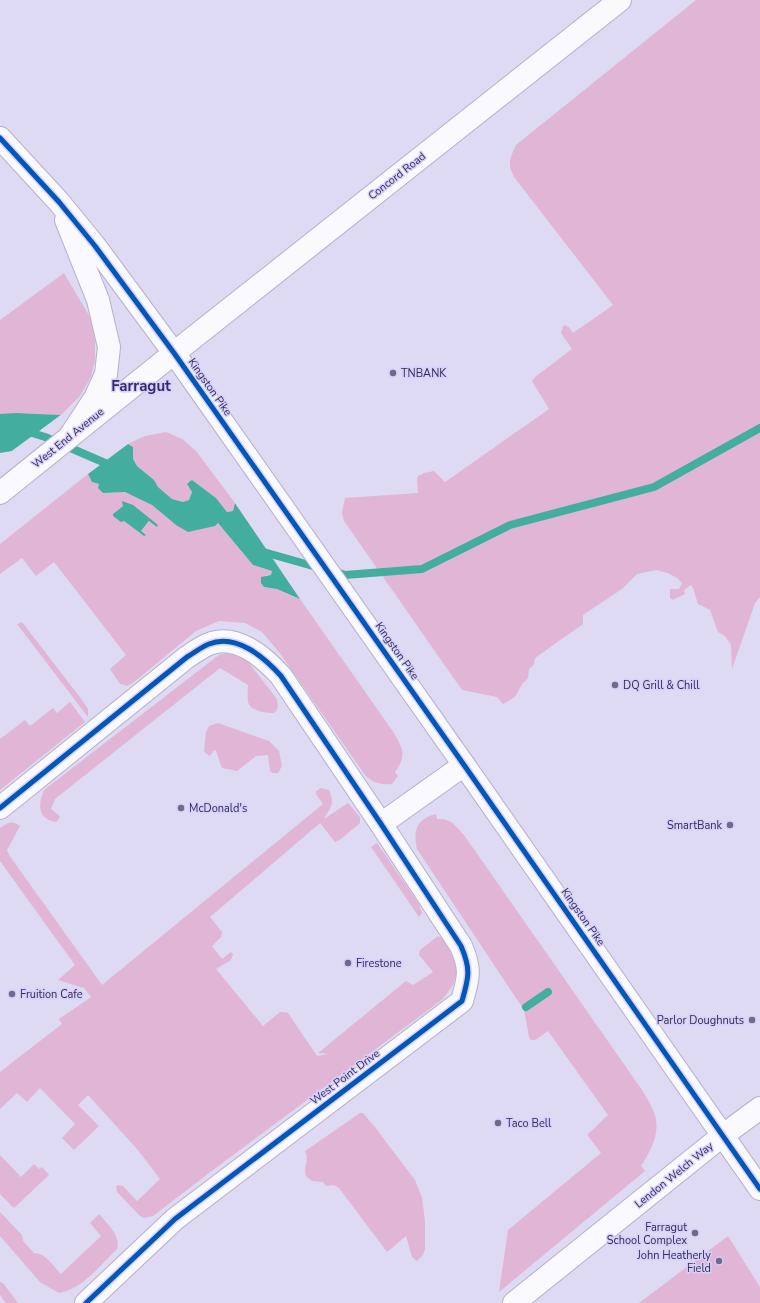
<svg xmlns="http://www.w3.org/2000/svg" width="760" height="1303" font-family="'Nunito Sans',sans-serif">
<style>
.green{fill:#e1b5d5;fill-rule:evenodd}
.water{fill:#43ae9f}
.pier{fill:#dedaf4}
.lines{fill:none;stroke-linecap:round;stroke-linejoin:round}
.stream{stroke:#43ae9f;stroke-width:8}
.street-casing{stroke:#b5b1ca;stroke-width:24}
.secondary-casing{stroke:#b5b1ca;stroke-width:24}
.primary-casing{stroke:#b5b1ca;stroke-width:24}
.street{stroke:#faf9fd;stroke-width:22}
.secondary{stroke:#faf9fd;stroke-width:22}
.primary{stroke:#faf9fd;stroke-width:22}
.cycleway-casing{stroke:#d6d0ff;stroke-width:8}
.cycleway{stroke:#0057b8;stroke-width:5}
.poi-dot{fill:#6f6b87;stroke:#d6d0ff;stroke-width:1.5}
.labels{text-anchor:middle;dominant-baseline:central;stroke-width:3;stroke-linejoin:round;paint-order:stroke}
.street-label{font-size:11px;fill:#332f4d;stroke:#d6d0ff}
.poi-label{font-size:11px;fill:#332f4d;stroke:#d6d0ff;text-anchor:start}
.district-label{font-size:15px;font-weight:bold;fill:#382968;stroke:#d6d0ff}
</style>
<rect width="100%" height="100%" fill="#dedaf4"/>
<g class="green">
<path d="M696,0h64v597l-5,6 -23,66 -1,-24 -6,-9 -7,-4 -8,-22 -12,-6 -5,-16 -2,-3 -7,5 1,4 -12,6 -3,-2v-9h9l3,-6 -5,-5 -9,-5 -12,-3 -19,4 -15,15 -39,26v9l-48,34 -1,6 -5,5 -1,9 -6,6 -7,13 -12,7 -6,-7 -35,-7 -118,-169 -2,-8 3,-15 73,-5 -1,-14 1,-3 6,-3 10,-2 11,11 104,-73 -17,-28 3,-4 37,-28 -11,-16 2,-7 2,-1 4,2 4,6 40,-28 -99,-128c-7,-14 -4,-19 2,-32z"/>
<polygon points="64,273 91,319 95,341 95,360 91,377 80,396 61,415 16,413 0,446 0,320"/>
<polygon points="166,432 182,439 196,451 235,503 233,511 227,512 216,498 192,480 188,482 188,486 192,492 189,500 183,502 172,499 158,487 154,480 137,466 133,459 133,447 128,444 145,436"/>
<path d="M88,474l4,8 7,2 4,9 22,-1 27,13 24,20 41,-3 36,43 19,6 -1,4h-5l-2,12 13,2 23,10 94,134c9,16 13,22 1,39l3,4 -6,8c-11,1 -19,-1 -27,-9l-86,-123 -17,-20 -17,-9 -26,-2 -23,10 -62,51 -7,4 -7,-2 -10,-15 16,-14 -72,-93 -18,14 -14,-18 -22,16v-30zM123,506l35,19 -1,2 -7,-6 -9,10 3,5 -20,-15 -11,-5v-2z"/>
<polygon points="22,622 82,700 88,709 88,717 17,624"/>
<path d="M231,652l14,6 32,41c1,6 2,10 -3,14 -9,0 -25,-2 -26,-12 -1,-6 0,-11 0,-16l-28,-17 -165,131 -4,10 9,7 -1,3 -3,3c-19,-3 -18,-18 -12,-32l167,-129 8,-6z"/>
<polygon points="70,702 85,722 0,790 0,739 25,720 30,726 53,708 57,713"/>
<polygon points="218,723 269,741 279,751 282,766 278,773 272,773 270,771 268,755 256,756 237,771 222,768 216,751 214,750 210,756 204,752 206,732 209,726"/>
<path d="M321,788l8,2c6,15 2,16 -5,29l24,-16 12,14v6l-19,16 -6,3 -15,-19 -110,94 12,15 -1,5 -9,9 10,13 9,-7 2,2 -2,6 -15,9 47,57 17,-14h3l5,1 29,43 11,-2 -10,-1 88,-72 7,4 20,-13 -14,-17 1,-5 18,-14 4,2 14,23 1,11 -4,13 -10,14 -234,174 -56,43 -9,2 -5,-3 -22,-23 -1,-5 2,-2 5,1 14,15 23,-22 -23,-30 -49,-54 -10,10 21,21 -25,24 -12,-12 13,-14 -35,-36 -13,14 -10,-9 -17,16v-37l62,-48 -3,-5 32,-22 -7,-9 -26,-8 17,-15 -75,-104v-33c8,-6 12,-8 20,-2l-13,24 2,5 93,130 221,-181 -7,-10v-3z"/>
<path d="M436,814l1,5c14,-1 18,6 27,16l178,255c4,7 8,13 11,20 9,20 -1,39 -12,56l4,5 -146,121 9,-62 93,-77 -13,-17v-2l20,-19 -60,-84 -13,9h-4l-2,-3 -5,-27 -107,-161c-4,-18 -1,-30 19,-35z"/>
<polygon points="377,843 419,904 422,913 419,917 371,847"/>
<path d="M360,1113h3l11,13 41,54 7,18 3,23v28l-2,6 -6,6 -5,-4 -6,-21 -19,16 -48,-64 -5,-3 -8,1 -3,-4 -11,-1 -6,-5c-3,-11 4,-15 -1,-25z"/>
<polygon points="0,1155 21,1177 34,1164 39,1169 42,1167 49,1175 14,1208 0,1194"/>
<path d="M0,1212l22,23 1,6 11,12c12,0 19,13 27,21l40,-38 -11,-13 9,-9c8,10 22,21 18,35 -17,16 -34,40 -58,44l-19,-11 -40,-46z"/>
<polygon points="728,1236 760,1287 760,1303 639,1303"/>
<polygon points="0,1282 3,1283 18,1303 6,1303 0,1295"/>
</g>
<g class="water">
<polygon points="16,413 61,415 12,451 0,453 0,414"/>
<polygon points="128,444 133,447 133,459 137,466 154,480 158,487 172,499 183,502 189,500 192,492 187,484 190,481 192,480 216,498 227,512 233,511 235,503 300,599 277,589 264,587 261,583 261,577 271,575 272,571 253,565 218,523 215,526 188,532 176,525 152,505 125,492 103,493 98,488 99,484 92,482 88,474"/>
<polygon points="122,501 133,505 158,525 157,527 149,521 141,531 146,535 144,536 124,521 121,522 113,516 113,514 123,506"/>
</g>
<g class="pier">
<polygon points="61,415 62,417 14,452 12,451"/>
<polygon points="127,442 130,442 86,475 87,472"/>
<polygon points="235,503 237,503 300,595"/>
</g>
<g class="lines">
<g class="stream">
<polyline points="26,431 45,437 112,466"/>
<polyline points="260,551 320,568"/>
<polyline points="333,571 345,575 422,569 510,525 654,487 760,428"/>
<polyline points="526,1007 548,992"/>
</g>
<g class="street-casing">
<g id="street">
<polyline points="0,493 174,353"/>
<path d="M0,808l187,-151c7,-4 14,-10 22,-13 27,-11 55,13 72,32l100,148 80,122c10,23 8,31 1,55l-287,218 -89,84"/>
<polyline points="381,824 464,765"/>
<polyline points="514,1303 722,1136 760,1108"/>
</g>
</g>
<g class="secondary-casing">
<polyline id="secondary" points="174,353 620,0"/>
</g>
<g class="primary-casing">
<g id="primary">
<polyline points="0,138 59,202 95,246 174,353 464,765 760,1189"/>
<polyline points="66,220 98,300 109,347 106,374 95,398 70,436"/>
</g>
</g>
<use href="#street" class="street"/>
<use href="#secondary" class="secondary"/>
<use href="#primary" class="primary"/>
<g class="cycleway-casing">
<g id="cycleway">
<polyline points="0,138 59,202 95,246 174,353 464,765 760,1189"/>
<path d="M0,808l187,-151c7,-4 14,-10 22,-13 27,-11 55,13 72,32l100,148 80,122c10,23 8,31 1,55l-287,218 -89,84"/>
</g>
</g>
<use href="#cycleway" class="cycleway"/>
</g>
<g class="poi-dot">
<circle cx="393" cy="373" r="4"/>
<circle cx="615" cy="685" r="4"/>
<circle cx="181" cy="808" r="4"/>
<circle cx="730" cy="825" r="4"/>
<circle cx="348" cy="963" r="4"/>
<circle cx="12" cy="994" r="4"/>
<circle cx="752" cy="1020" r="4"/>
<circle cx="498" cy="1123" r="4"/>
<circle cx="695" cy="1233" r="4"/>
<circle cx="719" cy="1261" r="4"/>
</g>
<g class="labels">
<g class="street-label">
<text transform="translate(397 176) rotate(-38)">Concord Road</text>
<text transform="translate(210 387) rotate(55)">Kingston Pike</text>
<text transform="translate(68 438) rotate(-39)">West End Avenue</text>
<text transform="translate(397 651) rotate(55)">Kingston Pike</text>
<text transform="translate(583 917) rotate(55)">Kingston Pike</text>
<text transform="translate(345 1077) rotate(-37)">West Point Drive</text>
<text transform="translate(674 1175) rotate(-39)">Lendon Welch Way</text>
</g>
<g class="poi-label">
<text x="401" y="373">TNBANK</text>
<text x="623" y="685">DQ Grill &amp; Chill</text>
<text x="189" y="808">McDonald's</text>
<text x="722" y="825" text-anchor="end">SmartBank</text>
<text x="356" y="963">Firestone</text>
<text x="20" y="994">Fruition Cafe</text>
<text x="744" y="1020" text-anchor="end">Parlor Doughnuts</text>
<text x="506" y="1123">Taco Bell</text>
<text x="687" y="1227" text-anchor="end">Farragut<tspan x="687" dy="13">School Complex</tspan></text>
<text x="711" y="1255" text-anchor="end">John Heatherly<tspan x="711" dy="13">Field</tspan></text>
</g>
<g class="district-label">
<text x="141" y="386">Farragut</text>
</g>
</g>
</svg>
